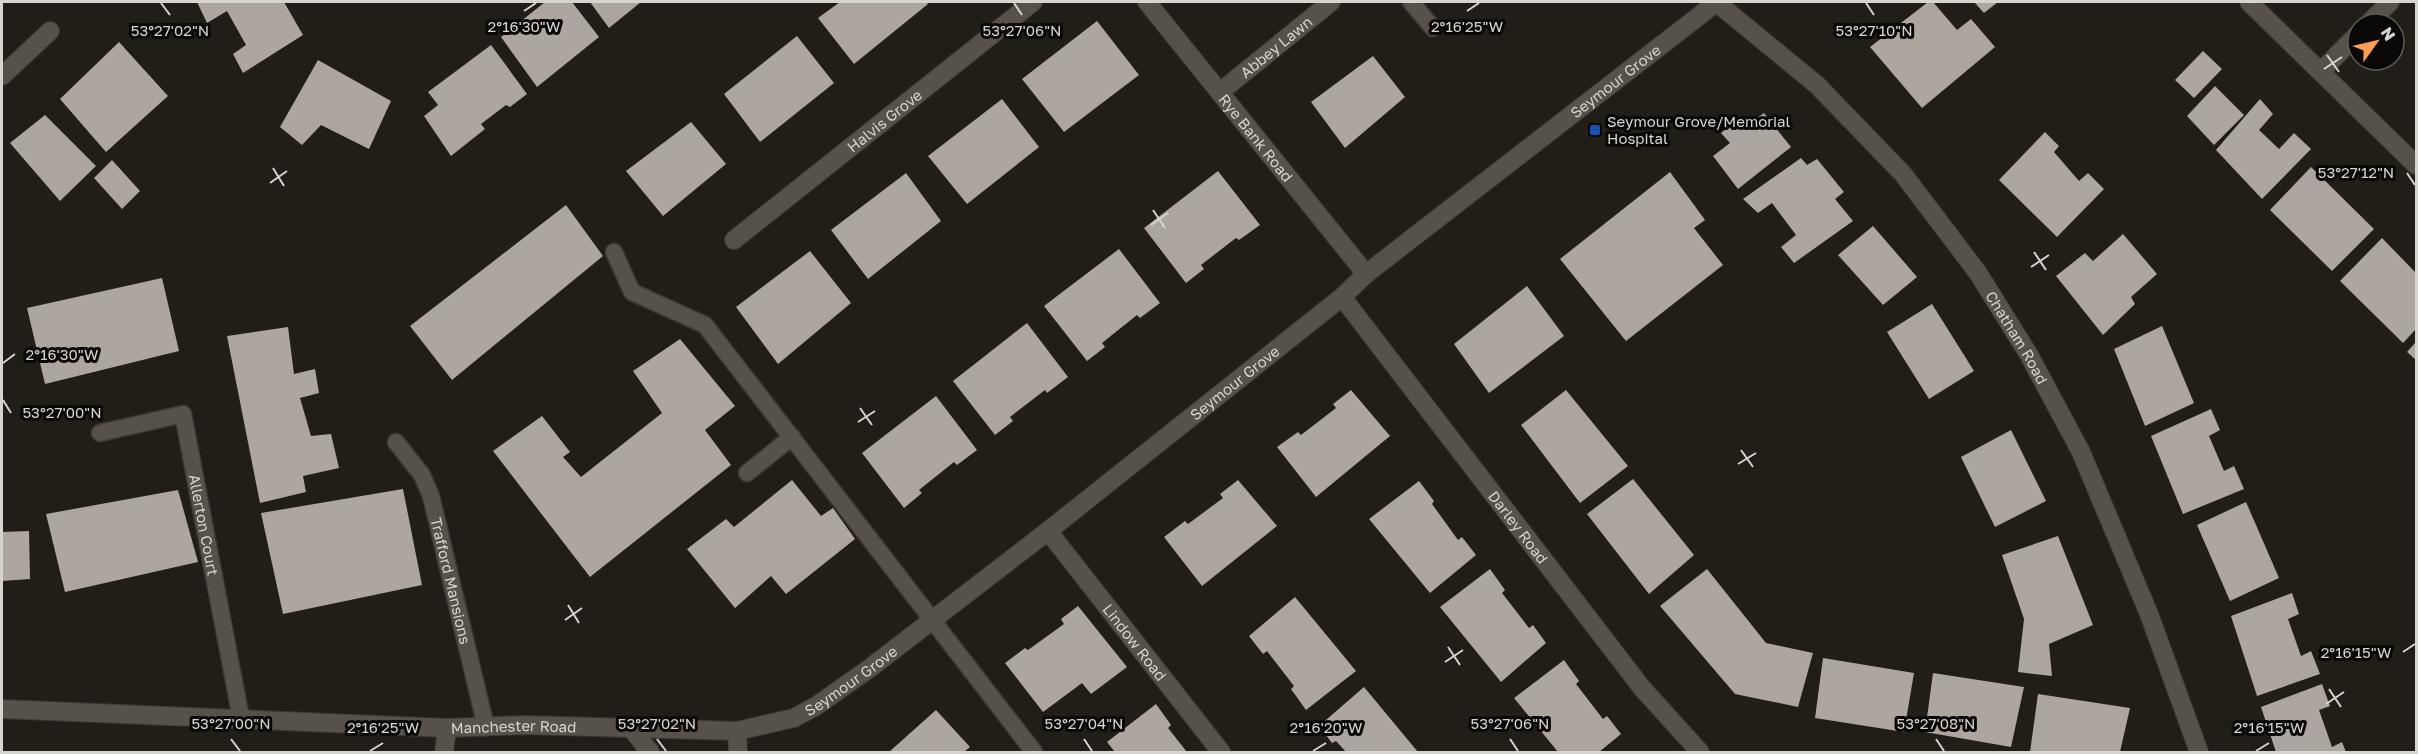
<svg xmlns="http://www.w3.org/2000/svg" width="2418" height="754" font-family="'Golos Text',sans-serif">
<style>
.building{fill:#ada69f}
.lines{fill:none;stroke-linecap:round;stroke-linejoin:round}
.lane-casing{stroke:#3c3834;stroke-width:19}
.street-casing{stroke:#3c3834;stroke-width:20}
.secondary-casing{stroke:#3c3834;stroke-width:20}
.lane{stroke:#56524a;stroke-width:16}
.street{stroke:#56524a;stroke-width:18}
.secondary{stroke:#56524a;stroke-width:18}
.ticks{fill:none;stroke:#d6d4cf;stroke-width:2}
.transit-dot{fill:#1a4fb4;stroke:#090806;stroke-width:2}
.labels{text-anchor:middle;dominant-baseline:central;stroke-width:6;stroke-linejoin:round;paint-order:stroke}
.street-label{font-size:15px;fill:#d6d4cf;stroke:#090806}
.poi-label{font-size:15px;fill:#d6d4cf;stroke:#090806;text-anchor:start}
.ticks-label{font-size:15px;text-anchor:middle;fill:#d6d4cf;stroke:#090806;stroke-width:6;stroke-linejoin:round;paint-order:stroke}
</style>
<rect width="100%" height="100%" fill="#211d17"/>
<g class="building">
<polygon points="197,2 284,2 303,35 243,73 233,54 246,45 227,11 207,23"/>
<polygon points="545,2 572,2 599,37 537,87 501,37"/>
<polygon points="590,2 641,2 609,28"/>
<polygon points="840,2 926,2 928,4 854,64 818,18"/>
<polygon points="1928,2 1933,2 1957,30 1971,19 1995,47 1922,108 1870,47"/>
<polygon points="1974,2 1998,2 1984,13"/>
<polygon points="1097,21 1139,75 1064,132 1022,79"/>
<polygon points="797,36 834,83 760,142 724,94"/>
<polygon points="119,42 168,96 106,152 60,99"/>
<polygon points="491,45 527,94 510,107 506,105 481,124 485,129 451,156 424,116 438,105 428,92"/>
<polygon points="2203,51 2222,69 2194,98 2175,80"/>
<polygon points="1373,56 1405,97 1345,148 1311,102"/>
<polygon points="318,60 391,101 369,149 321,125 302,145 280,127"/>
<polygon points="2215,86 2244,115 2214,145 2187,116"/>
<polygon points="1002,99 1039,147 967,204 928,156"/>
<polygon points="2260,99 2273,114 2259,130 2279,149 2294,133 2311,149 2262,199 2216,150"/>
<polygon points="1764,113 1791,147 1738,189 1713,156 1730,143 1721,133 1740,118 1746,126"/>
<polygon points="45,115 96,166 60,201 10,143"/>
<polygon points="691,122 726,164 663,216 626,171"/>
<polygon points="2045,132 2059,146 2054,152 2079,181 2088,173 2104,189 2057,237 1999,180"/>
<polygon points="1801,158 1807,165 1817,159 1844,192 1835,199 1853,221 1794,263 1781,247 1796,235 1772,203 1758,213 1743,199"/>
<polygon points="112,160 140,191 122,209 94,178"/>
<polygon points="2311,167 2374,229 2332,271 2270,210"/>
<polygon points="1218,171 1260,225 1239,240 1236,238 1201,265 1204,269 1186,283 1144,228"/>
<polygon points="1670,172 1705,220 1694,228 1723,265 1626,341 1560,259"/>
<polygon points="906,173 941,221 868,279 831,230"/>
<polygon points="566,205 603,256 452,380 410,326"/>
<polygon points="1873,226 1917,277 1883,305 1838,255"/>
<polygon points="2123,234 2157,274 2131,297 2135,304 2103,335 2056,276 2085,253 2093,261"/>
<polygon points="2382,238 2416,273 2416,329 2403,343 2340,281"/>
<polygon points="1119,249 1160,303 1140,318 1137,315 1102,343 1105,347 1087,361 1044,306"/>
<polygon points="810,251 851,303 778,364 736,307"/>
<polygon points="162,278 179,351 45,384 27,308"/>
<polygon points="1527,286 1564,336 1489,393 1454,344"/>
<polygon points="1932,304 1974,371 1929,399 1887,332"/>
<polygon points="1027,323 1068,377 1047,393 1045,390 1010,417 1013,421 995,435 953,381"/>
<polygon points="2162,326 2194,403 2145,426 2114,349"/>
<polygon points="288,327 294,374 315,369 319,393 300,398 311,436 331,434 339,468 303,476 306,492 260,503 227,336"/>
<polygon points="680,339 735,406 705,430 731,465 590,577 493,451 542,416 570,452 563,457 581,477 662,413 633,371"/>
<polygon points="2416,342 2416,360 2407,352"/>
<polygon points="1351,390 1390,436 1316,497 1277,447 1298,432 1301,435 1336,408 1333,404"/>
<polygon points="1566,390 1628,466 1580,503 1521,425"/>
<polygon points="936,396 977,450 957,465 954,462 919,490 922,493 904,508 862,453"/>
<polygon points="2211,409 2220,430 2209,436 2224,471 2234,466 2244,489 2183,514 2151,436"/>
<polygon points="2011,430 2046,501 1995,527 1961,457"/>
<polygon points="1633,479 1694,555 1649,594 1587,514"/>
<polygon points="792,480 821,516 833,508 855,539 786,594 771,576 735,608 687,549 726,519 734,527"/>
<polygon points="1238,480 1277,526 1202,586 1164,537 1185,521 1188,524 1223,498 1220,494"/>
<polygon points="1419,481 1434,501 1432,504 1458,540 1462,537 1476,555 1430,593 1369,519"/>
<polygon points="403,489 422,585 283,614 261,513"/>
<polygon points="178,490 198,562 65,592 46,514"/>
<polygon points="2246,502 2279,578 2230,601 2197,525"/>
<polygon points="29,531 30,579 2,581 2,532"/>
<polygon points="2058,536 2093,625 2049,644 2052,676 2018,672 2024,619 2002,555"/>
<polygon points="1490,569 1505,590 1502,593 1529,628 1533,625 1546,643 1501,682 1440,607"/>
<polygon points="1707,569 1766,643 1813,653 1798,707 1735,694 1660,606"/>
<polygon points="2292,593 2299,614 2288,619 2301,656 2311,651 2320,674 2257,696 2231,616"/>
<polygon points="1295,597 1356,671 1306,710 1291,689 1294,686 1267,651 1263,654 1249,636"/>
<polygon points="1078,606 1127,667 1091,694 1082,683 1043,712 1005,663 1025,648 1028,650 1064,624 1061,619"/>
<polygon points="1823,658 1914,673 1904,732 1815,718"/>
<polygon points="1564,660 1579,681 1576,684 1603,719 1607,716 1621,734 1599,752 1558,752 1514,698"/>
<polygon points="1933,673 2024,687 2011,747 1925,732"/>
<polygon points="2322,684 2330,706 2319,710 2332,747 2342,742 2346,752 2276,752 2261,707"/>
<polygon points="1364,687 1418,752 1346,752 1336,741 1332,743 1319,726"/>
<polygon points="2038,694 2130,708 2120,752 2030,752"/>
<polygon points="1156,704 1171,725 1168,728 1187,752 1115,752 1107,742"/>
<polygon points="936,710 970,747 964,752 889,752"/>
</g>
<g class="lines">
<g class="lane-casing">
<g id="lane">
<polyline points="1411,2 1433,28"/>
<polyline points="614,252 632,292 705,325 1034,752"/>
<path id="s1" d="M100,433l83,-19 58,304"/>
<path id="s2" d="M396,442l26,33 9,21 55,231"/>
<polyline points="747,473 792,437"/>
</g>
</g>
<g class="street-casing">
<g id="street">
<path id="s3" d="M1147,2l219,272"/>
<path id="s4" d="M1716,2l101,83 86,89 75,99 51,82 52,97 68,162 50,138"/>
<polyline points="2249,2 2416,165"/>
<polyline points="2368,24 2390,2"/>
<polyline points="2321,71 2358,34"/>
<polyline points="2,76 50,31"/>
<path id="s5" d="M1220,92l111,-90"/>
<path id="s6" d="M734,240l299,-238"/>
<path id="s7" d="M1342,297l300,391 58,64"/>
<path id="s8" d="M1048,531l173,221"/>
<polyline points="444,752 447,728"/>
</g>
</g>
<g class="secondary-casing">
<g id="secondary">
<path id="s9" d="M2,709l445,19 78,-3 212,6 57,-13 22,-12 54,-38 178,-137 294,-234 24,-23 351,-272"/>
<polyline points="631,728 650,752"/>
<polyline points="737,731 738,752"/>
</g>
</g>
<use href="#lane" class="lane"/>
<use href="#street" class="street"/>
<use href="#secondary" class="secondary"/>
</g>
<path class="ticks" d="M161,3l9,12M1014,3l8,12M1866,3l8,12M524,11l12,-8M1467,11l12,-8M2327,55l12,17M2324,69l18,-12M273,168l11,18M2407,173l8,12M270,183l17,-12M1153,210l12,18M1151,225l17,-12M2034,252l12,18M2031,267l18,-12M3,363l12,-9M3,400l8,13M860,408l12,17M858,422l17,-11M1741,450l12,17M1738,464l18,-11M568,605l11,18M565,620l17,-12M1448,647l12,18M2403,652l12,-8M1445,662l18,-12M2329,689l12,18M2326,704l18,-12M231,739l9,12M657,739l9,12M1084,739l8,12M1510,739l8,12M1936,739l8,12M370,751l13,-8M1313,751l13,-8M2256,751l13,-8"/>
<rect class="transit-dot" x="1589" y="124" width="12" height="12" rx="3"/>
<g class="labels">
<g class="street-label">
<text stroke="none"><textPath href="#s5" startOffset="72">Abbey Lawn</textPath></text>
<text stroke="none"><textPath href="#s9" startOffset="1834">Seymour Grove</textPath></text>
<text stroke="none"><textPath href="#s6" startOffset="192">Halvis Grove</textPath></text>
<text stroke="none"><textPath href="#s3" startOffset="174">Rye Bank Road</textPath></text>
<text stroke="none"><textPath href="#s4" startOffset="454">Chatham Road</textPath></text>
<text stroke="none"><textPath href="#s9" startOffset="1348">Seymour Grove</textPath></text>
<text stroke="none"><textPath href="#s1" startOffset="198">Allerton Court</textPath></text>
<text stroke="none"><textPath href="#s7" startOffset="290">Darley Road</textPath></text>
<text stroke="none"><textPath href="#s2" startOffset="152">Trafford Mansions</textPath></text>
<text stroke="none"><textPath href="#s8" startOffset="141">Lindow Road</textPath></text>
<text stroke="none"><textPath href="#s9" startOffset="862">Seymour Grove</textPath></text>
<text stroke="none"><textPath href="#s9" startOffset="512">Manchester Road</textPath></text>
</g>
<g class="poi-label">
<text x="1607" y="121">Seymour Grove/Memorial<tspan x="1607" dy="17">Hospital</tspan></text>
</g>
</g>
<g class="ticks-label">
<text x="524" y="32">2°16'30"W</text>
<text x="1467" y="32">2°16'25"W</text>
<text x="1874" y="36">53°27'10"N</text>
<text x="170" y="36">53°27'02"N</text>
<text x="1022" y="36">53°27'06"N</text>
<text x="2356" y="178">53°27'12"N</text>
<text x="62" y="360">2°16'30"W</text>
<text x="62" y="418">53°27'00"N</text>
<text x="2356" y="658">2°16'15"W</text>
<text x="231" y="729">53°27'00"N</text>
<text x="657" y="729">53°27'02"N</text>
<text x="1084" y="729">53°27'04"N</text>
<text x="1510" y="729">53°27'06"N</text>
<text x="1936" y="729">53°27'08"N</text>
<text x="383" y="733">2°16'25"W</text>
<text x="1326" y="733">2°16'20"W</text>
<text x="2269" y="733">2°16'15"W</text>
</g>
<rect width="2418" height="754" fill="none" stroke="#d6d4cf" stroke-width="6"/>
<g transform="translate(2376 42) rotate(56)"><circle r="28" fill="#090806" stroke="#5b5a56" stroke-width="1.5"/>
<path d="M0-4.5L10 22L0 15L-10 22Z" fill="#fc9d53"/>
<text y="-9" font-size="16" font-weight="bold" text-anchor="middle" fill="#d6d4cf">N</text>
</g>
</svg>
